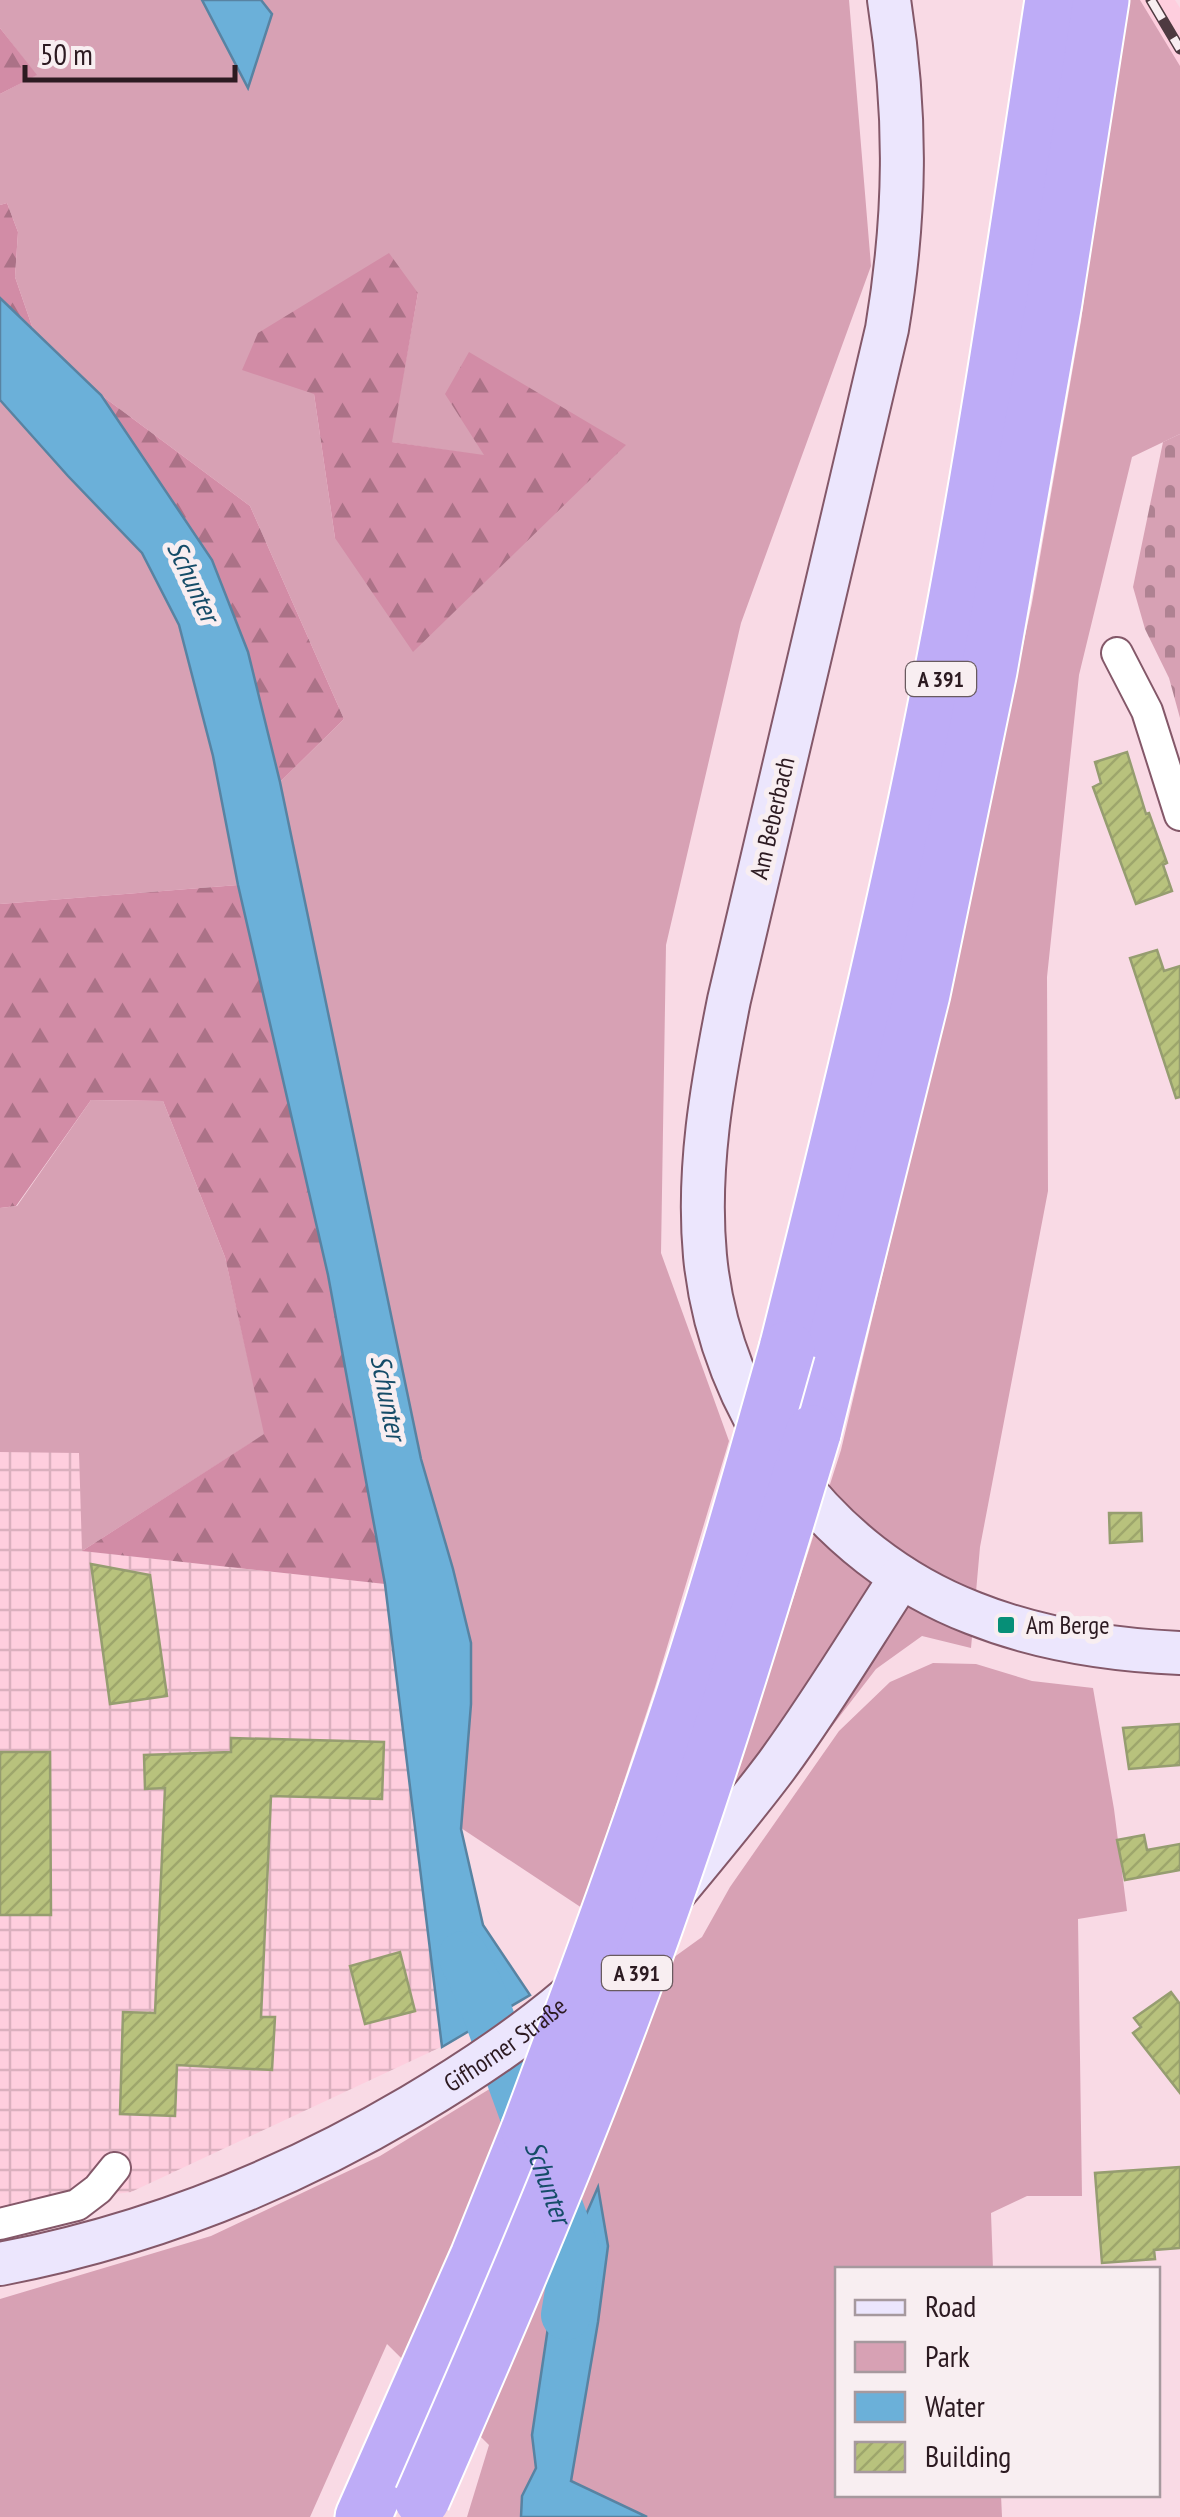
<svg xmlns="http://www.w3.org/2000/svg" width="1180" height="2517" font-family="'PT Sans Narrow',sans-serif">
<style>
.built{fill:#fecede}
.industrial{fill:url(#industrial-grid)}
.green{fill:#d7a1b4;fill-rule:evenodd}
.forest{fill:url(#forest-firs)}
.cemetery{fill:url(#cemetery-stones)}
.water{fill:#6bb0d9;stroke:#5883a2;stroke-width:2.5}
.lines{fill:none;stroke-linecap:round;stroke-linejoin:round}
.river{stroke:#6bb0d9;stroke-width:50}
.building{fill:url(#building-hatch);stroke:#969d70;stroke-width:2.5}
.minor-casing{stroke:#845869;stroke-width:34}
.secondary-casing{stroke:#845869;stroke-width:46}
.motorway-casing{stroke:#fff;stroke-width:59}
.minor{stroke:#fff;stroke-width:30}
.secondary{stroke:#ece6fd;stroke-width:42}
.motorway{stroke:#beacf7;stroke-width:55}
.rail-casing{stroke:#4e3a41;stroke-width:11}
.rail{stroke:#f8eef1;stroke-width:8;stroke-dasharray:22;stroke-linecap:butt}
.motorway-bridge-casing{stroke:#fff;stroke-width:59;stroke-linecap:butt}
.motorway-bridge{stroke:#beacf7;stroke-width:55}
.poi-dot{fill:#068f77;stroke:#f8eef1;stroke-width:4}
.labels{text-anchor:middle;dominant-baseline:central;stroke-width:10;stroke-linejoin:round;paint-order:stroke}
.shield{fill:#f8eef1;stroke:#695a5f;stroke-width:2.5}
.shield-label{font-size:22px;font-weight:bold;fill:#2c1a21}
.street-label{font-size:25px;fill:#2c1a21;stroke:#f8eef1}
.poi-label{font-size:25px;fill:#2c1a21;stroke:#f8eef1;text-anchor:start}
.water-label{font-size:28px;font-style:italic;fill:#154c68;stroke:#f8eef1}
</style>
<defs>
<pattern id="industrial-grid" width="8" height="8" patternUnits="userSpaceOnUse" patternTransform="scale(2.5)"><rect width="8" height="8" fill="#fecede"/><path d="M0 4h8M4 0v8" fill="none" stroke="#dab0be"/></pattern>
<pattern id="forest-firs" width="22" height="20" patternUnits="userSpaceOnUse" patternTransform="scale(2.5)"><rect width="22" height="20" fill="#d28ca6"/><path d="M5 1l3.5 6h-7zM16 11l3.5 6h-7z" fill="#ab7287"/></pattern>
<pattern id="cemetery-stones" width="16" height="16" patternUnits="userSpaceOnUse" patternTransform="scale(2.5)"><rect width="16" height="16" fill="#d7a1b4"/><path d="M2 7V4a2 2 0 0 1 4 0v3zM10 15v-3a2 2 0 0 1 4 0v3z" fill="#af8292"/></pattern>
<pattern id="building-hatch" width="6" height="6" patternUnits="userSpaceOnUse" patternTransform="scale(2.5)"><rect width="6" height="6" fill="#b8c27d"/><path d="M-1 1l2-2M0 6l6-6M5 7l2-2" fill="none" stroke="#9ea66c"/></pattern>
</defs>
<rect width="100%" height="100%" fill="#f9dae5"/>
<polygon class="built" points="1140,0 1175,0 1180,8 1180,66"/>
<polygon class="industrial" points="0,1452 79,1452 83,1551 385,1584 441,2047 131,2192 0,2209"/>
<g class="green">
<path d="M0,0h202l46,87 24,-72 -11,-15h588l22,266 -130,357 -75,322 -5,308 68,188 -74,246 -73,221 -121,-80 10,-124 -18,-135 -32,-110 -141,-677 64,-63 -94,-213 -149,-111 -67,-63 -19,-55 3,-45 -11,-29 -7,2v-111l36,-19 -36,-47zM418,293l-27,149 94,14 -150,82 -21,-144z"/>
<polygon points="1123,0 1140,0 1180,66 1180,434 1132,457 1079,675 1047,977 1048,1191 980,1547 971,1648 922,1636 876,1669 740,1846 699,1892 841,1450 947,1003 1032,603 1081,321"/>
<polygon points="0,400 68,476 142,553 179,625 213,756 238,885 0,904"/>
<polygon points="91,1100 163,1101 225,1257 265,1434 82,1551 79,1453 0,1452 0,1208 17,1206"/>
<polygon points="933,1663 976,1664 1032,1681 1093,1688 1114,1809 1127,1911 1078,1919 1082,2196 1027,2196 991,2213 993,2269 838,2270 838,2494 1001,2495 1002,2517 647,2517 571,2481 598,2322 608,2246 597,2189 562,2270 550,2314 532,2435 536,2468 522,2496 521,2517 467,2517 489,2445 387,2344 310,2517 0,2517 0,2299 211,2236 380,2156 501,2082 702,1937 730,1887 839,1731 890,1682"/>
</g>
<g class="forest">
<polygon points="0,28 37,75 0,94"/>
<polygon points="7,203 18,232 15,277 34,332 0,298 0,205"/>
<polygon points="389,253 418,293 392,442 484,455 445,394 469,352 626,445 413,652 335,538 314,394 242,370 258,333"/>
<polygon points="101,395 250,506 344,719 280,782 248,652 212,560"/>
<polygon points="238,885 328,1275 385,1584 82,1551 264,1434 225,1257 163,1101 91,1100 16,1206 0,1208 0,904"/>
</g>
<polygon class="cemetery" points="1180,434 1180,718 1169,678 1145,629 1133,587 1163,442"/>
<g class="water">
<polygon points="202,0 261,0 272,14 248,88"/>
<polygon points="0,298 101,395 212,560 248,652 280,782 421,1459 453,1569 471,1643 471,1704 461,1829 483,1925 530,1995 442,2047 385,1584 328,1275 238,885 213,756 179,625 142,553 68,476 0,400"/>
<polygon points="598,2187 608,2246 598,2322 571,2481 647,2517 521,2517 522,2496 536,2468 532,2435 550,2314 562,2270"/>
</g>
<g class="lines">
<path class="river" id="s1" d="M463,1956l17,36 96,264 -10,59"/>
</g>
<g class="building">
<polygon points="1127,752 1146,814 1149,813 1167,863 1163,865 1172,891 1136,904 1093,787 1101,783 1095,762"/>
<polygon points="1157,950 1164,971 1180,966 1180,1097 1176,1098 1130,958"/>
<polygon points="1109,1513 1141,1513 1142,1541 1110,1543"/>
<polygon points="91,1564 150,1575 167,1696 110,1704"/>
<polygon points="1180,1724 1180,1765 1129,1769 1123,1728"/>
<polygon points="231,1738 384,1742 382,1799 271,1796 261,2017 275,2017 272,2070 177,2065 175,2116 120,2114 123,2012 155,2013 165,1788 145,1789 144,1755 231,1752"/>
<polygon points="0,1752 50,1752 51,1915 0,1915"/>
<polygon points="1144,1835 1147,1850 1180,1844 1180,1870 1125,1880 1117,1840"/>
<polygon points="400,1952 415,2011 365,2024 350,1966"/>
<polygon points="1171,1992 1180,2004 1180,2093 1133,2033 1141,2027 1134,2018"/>
<polygon points="1180,2167 1180,2248 1154,2250 1155,2259 1102,2263 1095,2173"/>
</g>
<g class="lines">
<g class="minor-casing">
<g id="minor">
<polyline points="1117,653 1147,711 1180,815"/>
<polyline points="0,2224 77,2205 98,2189 115,2168"/>
</g>
</g>
<g class="secondary-casing">
<g id="secondary">
<path d="M889,0c18,115 17,215 -2,329l-158,671c-17,85 -32,170 -24,256 15,156 120,300 268,357 65,26 137,37 207,40"/>
<path d="M674,1893c35,-42 70,-84 103,-128 44,-60 83,-125 124,-188"/>
<path id="s2" d="M0,2264c147,-28 283,-82 412,-158 61,-36 121,-76 174,-124"/>
</g>
</g>
<g class="motorway-casing">
<g id="motorway">
<path d="M787,1349c57,-227 113,-455 157,-685 43,-220 75,-442 109,-664"/>
<polyline points="813,1433 922,994 989,671 1054,302 1101,0"/>
<polyline points="363,2517 478,2257 529,2130"/>
</g>
</g>
<use href="#minor" class="minor"/>
<use href="#secondary" class="secondary"/>
<use href="#motorway" class="motorway"/>
<g class="rail-casing">
<polyline id="rail" points="1151,0 1180,49"/>
</g>
<use href="#rail" class="rail"/>
<g class="motorway-bridge-casing">
<g id="motorway-bridge">
<path d="M529,2130c47,-126 94,-252 137,-380 45,-132 83,-266 121,-401"/>
<path d="M422,2499c70,-160 139,-320 200,-483 72,-191 132,-387 191,-583"/>
</g>
</g>
<use href="#motorway-bridge" class="motorway-bridge"/>
</g>
<rect class="poi-dot" x="996" y="1615" width="20" height="20" rx="5"/>
<g class="labels">
<g class="shield">
<rect x="906" y="662" width="70" height="34" rx="8"/>
<rect x="602" y="1956" width="70" height="34" rx="8"/>
</g>
<g class="shield-label">
<text x="941" y="679">A 391</text>
<text x="637" y="1973">A 391</text>
</g>
<g class="street-label">
<text transform="translate(772 818) rotate(-77)">Am Beberbach</text>
<text stroke="none"><textPath href="#s2" startOffset="555">Gifhorner Straße</textPath></text>
</g>
<g class="poi-label">
<text x="1026" y="1625">Am Berge</text>
</g>
<g class="water-label">
<text transform="translate(194 581) rotate(65)">Schunter</text>
<text transform="translate(389 1397) rotate(79)">Schunter</text>
<text stroke="none"><textPath href="#s1" startOffset="242">Schunter</textPath></text>
</g>
</g>
<rect x="835" y="2267" width="325" height="230" fill="#f8eef1" stroke="#a6999e" stroke-width="2.5"/>
<rect x="855" y="2300" width="50" height="15" fill="#ece6fd" stroke="#a6999e" stroke-width="2.5"/>
<text x="925" y="2317" font-size="30" fill="#2c1a21">Road</text>
<rect x="855" y="2342" width="50" height="30" fill="#d7a1b4" stroke="#a6999e" stroke-width="2.5"/>
<text x="925" y="2367" font-size="30" fill="#2c1a21">Park</text>
<rect x="855" y="2392" width="50" height="30" fill="#6bb0d9" stroke="#a6999e" stroke-width="2.5"/>
<text x="925" y="2417" font-size="30" fill="#2c1a21">Water</text>
<rect x="855" y="2442" width="50" height="30" fill="url(#building-hatch)" stroke="#a6999e" stroke-width="2.5"/>
<text x="925" y="2467" font-size="30" fill="#2c1a21">Building</text>
<path d="M25 65v15h210v-15" fill="none" stroke="#2c1a21" stroke-width="5"/>
<text x="40" y="65" font-size="30" fill="#2c1a21" stroke="#f8eef1" stroke-width="8" paint-order="stroke">50 m</text>
</svg>
